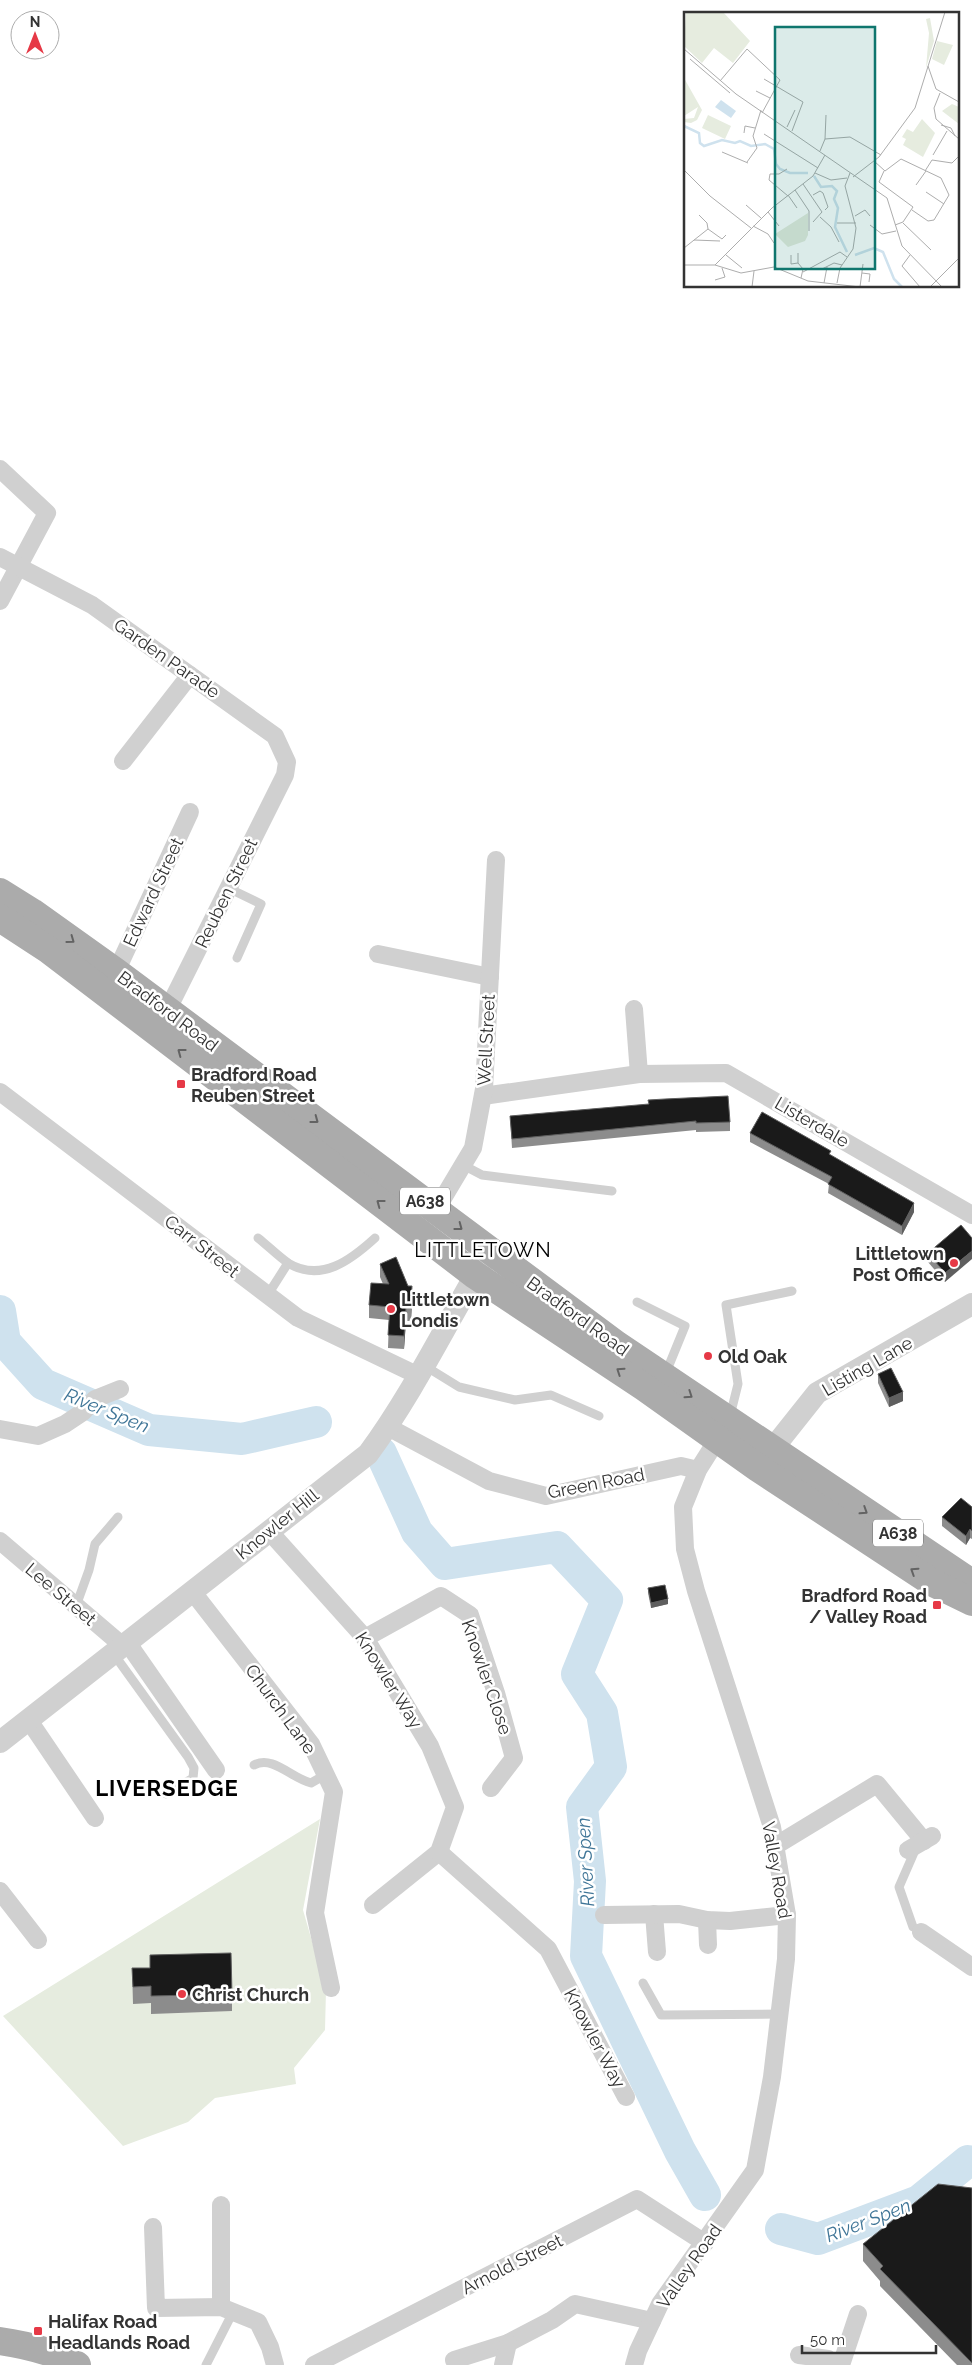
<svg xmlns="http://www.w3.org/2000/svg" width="972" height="2365" font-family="Raleway,sans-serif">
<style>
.green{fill:#e6ecdf}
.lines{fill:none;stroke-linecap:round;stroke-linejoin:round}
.river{stroke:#cfe2ee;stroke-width:32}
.service{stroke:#d0d0d0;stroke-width:9}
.minor{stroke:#d0d0d0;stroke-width:18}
.tertiary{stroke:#d0d0d0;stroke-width:22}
.primary{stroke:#ababab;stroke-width:28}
.wall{fill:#8c8c8c}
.shaded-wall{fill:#5f5f5f}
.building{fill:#1a1a1a;stroke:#5f5f5f}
.oneway{stroke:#636363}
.poi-dot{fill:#e63946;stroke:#fff;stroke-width:2}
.labels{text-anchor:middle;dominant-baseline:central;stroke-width:5;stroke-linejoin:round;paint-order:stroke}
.shield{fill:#fff;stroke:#707070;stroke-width:1}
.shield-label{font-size:16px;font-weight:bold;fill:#333}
.street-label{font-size:18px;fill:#333;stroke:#fff}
.poi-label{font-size:18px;font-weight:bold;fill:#333;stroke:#fff;text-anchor:start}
.water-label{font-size:19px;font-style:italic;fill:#3f7597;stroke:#fff}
.quarter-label{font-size:20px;letter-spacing:1px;fill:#000;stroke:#fff}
.district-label{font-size:22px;font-weight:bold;letter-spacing:1px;fill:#000;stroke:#fff}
.inset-river{fill:none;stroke:#cfe2ee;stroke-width:2.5}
.inset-road{fill:none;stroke:#adadad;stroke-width:1}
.view{fill:#0f766e;fill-opacity:0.15;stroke:#0f766e;stroke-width:2.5}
.inset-edge{fill:none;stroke:#333;stroke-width:2.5}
</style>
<rect width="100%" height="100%" fill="#fff"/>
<polygon class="green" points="320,1819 303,1910 326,1990 325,2030 294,2068 296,2084 215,2098 188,2122 123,2146 3,2016"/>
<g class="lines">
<g class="river">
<polyline points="0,1311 5,1342 43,1384 149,1430 242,1439 316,1422"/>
<polyline points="381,1453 417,1532 445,1564 557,1547 607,1600 577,1674 602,1713 611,1767 582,1807 590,1881 586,1956 680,2151 705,2195"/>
<polyline points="781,2229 818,2239 919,2201 968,2161 972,2162"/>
</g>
<g class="service">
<polyline points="228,888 261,904 237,958"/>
<polyline points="463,1165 482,1175 612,1191"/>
<path d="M258,1238c10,8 20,18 30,25 33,20 63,-3 87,-25"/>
<polyline points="267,1296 288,1263"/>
<polyline points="637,1302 685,1326 665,1375"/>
<polyline points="425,1366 459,1387 515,1400 551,1395 599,1416"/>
<polyline points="730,1416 738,1384 726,1305 792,1291"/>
<polyline points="76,1606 89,1570 95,1544 118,1517"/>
<polyline points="113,1653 188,1757 194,1768 193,1778 166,1794"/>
<path d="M254,1765c19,-10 37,13 57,18l14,-8"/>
<polyline points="913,1927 899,1887 916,1848"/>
<polyline points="643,1983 661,2015 779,2014"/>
<polyline points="206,2365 233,2312"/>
</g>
<g class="minor">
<polyline points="0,469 47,513 0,601"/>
<polyline points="0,557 92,605 275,736 287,762 285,775 167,1011"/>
<polyline points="123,761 190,675"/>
<polyline points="378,954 490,977"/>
<polyline points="116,972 190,812"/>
<polyline points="634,1009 639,1074"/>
<polyline points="0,1092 298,1318 419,1376"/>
<polyline points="483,1096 639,1074 726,1073 972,1215"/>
<polyline points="436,1210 473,1148 484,1089 496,860"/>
<polyline points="388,1427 489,1481 546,1496 681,1466 698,1470"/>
<polyline points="0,1429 38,1436 65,1424 83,1412 95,1399 120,1389"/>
<polyline points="269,1531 365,1638 430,1746 455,1807 439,1852 373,1905"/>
<polyline points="0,1541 123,1646"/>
<polyline points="192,1591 311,1744 334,1792 315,1913 331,1988"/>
<polyline points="365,1638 441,1596 470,1615 496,1693 514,1758 491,1788"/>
<polyline points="127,1642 216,1770"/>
<polyline points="28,1719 95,1818"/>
<polyline points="775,1846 877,1784 924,1841"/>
<polyline points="908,1850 932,1836"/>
<polyline points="439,1852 548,1949 626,2097"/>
<polyline points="0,1891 38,1940"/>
<polyline points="654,1914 657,1952"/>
<polyline points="604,1915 679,1914 707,1920 730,1921 787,1915"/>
<polyline points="707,1920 708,1945"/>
<polyline points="921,1932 972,1967"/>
<polyline points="221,2205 221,2307"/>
<polyline points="153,2227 156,2308 221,2307 258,2322 270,2347 275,2365"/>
<polyline points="799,2355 828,2359 834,2365"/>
<polyline points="454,2360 508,2343 552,2320 575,2304 652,2321"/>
<polyline points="314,2365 637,2199 705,2243"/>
<polyline points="503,2365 508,2343"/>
<polyline points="634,2365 638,2351 660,2304 755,2170 772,2077 786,1959 787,1915 772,1827 696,1591 685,1549 683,1507 698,1470 722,1432"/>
<polyline points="841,2365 858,2314"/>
</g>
<g class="tertiary">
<polyline points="763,1461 817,1393 972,1304"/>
<path d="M0,1742l368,-288c47,-64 81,-136 122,-204"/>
</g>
<g class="primary">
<polyline points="0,892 32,912 116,972 617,1345 972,1583"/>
<polyline points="0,918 49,950 475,1275 644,1387 758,1468 933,1583 972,1602"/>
<path d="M0,2341c28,4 53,10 77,24"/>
</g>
</g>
<g class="wall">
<polygon points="510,1116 730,1122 730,1131 696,1132 696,1130 512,1148"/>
<polygon points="750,1133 831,1156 914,1212 902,1235 828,1193 829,1184 750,1142"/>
<polygon points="961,1225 945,1282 928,1262 928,1253"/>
<polygon points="380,1264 412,1299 411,1321 406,1321 404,1349 388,1348 389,1320 369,1318 369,1305 383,1284 380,1277"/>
<polygon points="878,1374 903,1401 889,1407 878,1383"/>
<polygon points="972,1507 972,1539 970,1538 966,1545 942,1526 942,1517"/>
<polygon points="648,1588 668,1604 651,1608 648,1593"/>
<polygon points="132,1968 232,1994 232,2011 151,2014 151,2003 133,2004"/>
<polygon points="972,2188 972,2365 957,2365 880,2286 880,2281 863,2261 863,2244"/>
</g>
<g class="shaded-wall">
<polygon points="914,1203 914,1212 902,1235 902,1226"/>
<polygon points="972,1251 972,1259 945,1282 945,1273"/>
<polygon points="412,1286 412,1299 411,1321 411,1308"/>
<polygon points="406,1308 406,1321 404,1349 404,1336"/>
<polygon points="903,1392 903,1401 889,1407 889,1398"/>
<polygon points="970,1529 970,1538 966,1545 966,1536"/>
<polygon points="668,1599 668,1604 651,1608 651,1603"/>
</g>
<g class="building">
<polygon points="728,1096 730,1122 696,1123 696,1121 512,1139 510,1116 649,1104 648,1100 665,1099"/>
<polygon points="762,1112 831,1151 829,1154 914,1203 902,1226 828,1184 832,1177 750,1133"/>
<polygon points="961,1225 972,1238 972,1251 945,1273 928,1253"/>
<polygon points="396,1257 408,1286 412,1286 411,1308 406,1308 404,1336 388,1335 390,1307 369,1305 371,1283 389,1284 380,1264"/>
<polygon points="891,1368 903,1392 889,1398 878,1374"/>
<polygon points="961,1498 972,1507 972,1531 970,1529 966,1536 942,1517"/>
<polygon points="665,1585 668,1599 651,1603 648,1588"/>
<polygon points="231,1953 232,1994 151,1996 151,1986 133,1987 132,1968 150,1968 150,1955"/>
<polygon points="938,2184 972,2188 972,2363 880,2269 883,2266 863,2244"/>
</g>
<defs><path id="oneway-chevron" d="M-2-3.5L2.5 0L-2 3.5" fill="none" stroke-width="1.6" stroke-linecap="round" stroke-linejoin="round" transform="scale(1.25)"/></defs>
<g class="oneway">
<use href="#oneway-chevron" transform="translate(71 940) rotate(36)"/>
<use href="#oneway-chevron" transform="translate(181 1052) rotate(-143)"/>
<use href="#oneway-chevron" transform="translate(315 1120) rotate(37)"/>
<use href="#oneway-chevron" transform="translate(380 1203) rotate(-143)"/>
<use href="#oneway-chevron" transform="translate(459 1227) rotate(37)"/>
<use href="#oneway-chevron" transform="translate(620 1371) rotate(-146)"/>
<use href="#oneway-chevron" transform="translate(689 1395) rotate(34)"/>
<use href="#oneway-chevron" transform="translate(864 1511) rotate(33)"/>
<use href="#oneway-chevron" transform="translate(914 1571) rotate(-147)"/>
</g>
<g class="poi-dot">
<rect x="176" y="1079" width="10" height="10" rx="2.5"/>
<circle cx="954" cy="1263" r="5"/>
<circle cx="391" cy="1309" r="5"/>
<circle cx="708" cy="1356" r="5"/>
<rect x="932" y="1600" width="10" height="10" rx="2.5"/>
<circle cx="182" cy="1994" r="5"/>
<rect x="33" y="2326" width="10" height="10" rx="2.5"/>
</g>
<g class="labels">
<g class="shield">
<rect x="400" y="1187.5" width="50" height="27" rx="4"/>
<rect x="873" y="1519.5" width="50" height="27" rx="4"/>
</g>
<g class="shield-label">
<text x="425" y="1201">A638</text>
<text x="898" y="1533">A638</text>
</g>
<g class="street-label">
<text transform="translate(167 658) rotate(35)">Garden Parade</text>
<text transform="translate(153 892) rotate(-65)">Edward Street</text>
<text transform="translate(226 893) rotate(-64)">Reuben Street</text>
<text transform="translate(168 1011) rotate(37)">Bradford Road</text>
<text transform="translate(486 1040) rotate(-87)">Well Street</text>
<text transform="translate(812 1122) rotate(30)">Listerdale</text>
<text transform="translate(202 1246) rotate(38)">Carr Street</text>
<text transform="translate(578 1316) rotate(36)">Bradford Road</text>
<text transform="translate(867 1366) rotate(-30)">Listing Lane</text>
<text transform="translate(596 1483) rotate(-11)">Green Road</text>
<text transform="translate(277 1524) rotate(-39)">Knowler Hill</text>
<text transform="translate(61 1594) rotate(40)">Lee Street</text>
<text transform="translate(487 1677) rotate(71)">Knowler Close</text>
<text transform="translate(389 1680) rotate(58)">Knowler Way</text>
<text transform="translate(281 1709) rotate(54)">Church Lane</text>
<text transform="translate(777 1870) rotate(80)">Valley Road</text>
<text transform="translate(595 2038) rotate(62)">Knowler Way</text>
<text transform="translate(512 2264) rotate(-27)">Arnold Street</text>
<text transform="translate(689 2266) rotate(-55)">Valley Road</text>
</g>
<g class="poi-label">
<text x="191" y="1074">Bradford Road<tspan x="191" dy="21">Reuben Street</tspan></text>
<text x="944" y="1253" text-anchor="end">Littletown<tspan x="944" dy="21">Post Office</tspan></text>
<text x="401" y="1299">Littletown<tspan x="401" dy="21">Londis</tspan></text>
<text x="718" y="1356">Old Oak</text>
<text x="927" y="1595" text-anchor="end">Bradford Road<tspan x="927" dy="21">/ Valley Road</tspan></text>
<text x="192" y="1994">Christ Church</text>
<text x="48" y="2321">Halifax Road<tspan x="48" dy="21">Headlands Road</tspan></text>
</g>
<g class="water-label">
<text transform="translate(107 1410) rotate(22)">River Spen</text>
<text transform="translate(585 1862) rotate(-93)">River Spen</text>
<text transform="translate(868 2220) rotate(-21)">River Spen</text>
</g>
<g class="quarter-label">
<text x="483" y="1250">LITTLETOWN</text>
</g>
<g class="district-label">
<text x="167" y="1788">LIVERSEDGE</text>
</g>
</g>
<g transform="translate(684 12)">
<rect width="275" height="275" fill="#fff"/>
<path d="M2,0h37l27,29 -17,22 -19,-15 -12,15 -18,-17zM246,6l4,23 -8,27 3,-35 -3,-14zM253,29l16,4 -9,20 -12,-6zM0,66l18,32 -5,10 -6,3 -7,-1v-3l10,-1 4,-11 -14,9zM268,92l7,3v17l-17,-13zM24,103l23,11 -6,13 -23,-11zM238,107l13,14 -12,24 -20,-12 3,-6 -4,-2 5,-8 6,3zM124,201v22l-3,6 -17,6 -13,-13z" fill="#e6ecdf"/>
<path d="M37,88l15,11 -5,7 -16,-11z" fill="#cfe2ee"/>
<path class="inset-river" d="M0,114l15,7 1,10 4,3 18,-6 13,3 5,-2 11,5 14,-2 9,5 2,15 4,5 10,4h18M130,164l7,11 11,-1 5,5 -3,8 4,9 -3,19 12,25M171,243l19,-7 9,4 11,27 8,8"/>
<path class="inset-road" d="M0,37l52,45 151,104 15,48 40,41M6,47l40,34M244,54l8,23 23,13M80,67l39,23 -11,29M36,69l27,-32 33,31 -18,33M72,79l14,7M256,81l-6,15 2,11 23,20M257,113l10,3 4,8M103,115l8,-17M60,121l1,-7 10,2M80,122l54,34M141,127l25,-2 31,18M136,139l5,-12 1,-24M38,140l26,11M249,143l14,-24M190,149l11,10 16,-12 40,19 8,17 -15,25 -6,1 -16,-11M63,150l10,-14 -4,-12 8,-26M103,157l-8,5h-9l-1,6 19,16M0,158l26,26 41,32M200,159l-5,11 34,25 -10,15 -8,3M241,159l7,-11 20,3 7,-7M131,161l16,7 16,-2M169,165l26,-20 36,-49 30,-96M119,172l19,28 -9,10M232,173l10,-14M111,178l14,21v20M242,180l18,12M104,183l9,13M129,183l7,-4 3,2 5,14 -3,3M62,193l15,13M84,200l11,14M171,204l10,-6 5,6M136,205l11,10 8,15M153,211h19M219,211l28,27M186,213l12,9 14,-3M69,214l15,8 6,9M24,217l14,10 4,-4M10,228l26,1M0,236l24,-19 -1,-6 -8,-8M114,241v10l5,6 -2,9M42,243l16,13M107,243v9l7,-1M226,243l-8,11 18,21M0,253h31l26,8 33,-6 34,14 52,6M31,253l57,-57 41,-32 12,-21M138,257l12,-6 8,2M119,260l37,-20 7,5M178,261l8,1 -1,8M31,268l10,-3 -3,-9M140,271l3,-16M153,271l3,-15 13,-19 3,-21 -11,-42 5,-13M68,275l2,-16M176,275l3,-23M246,275l29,-29"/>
<path class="view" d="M91,15h100v242h-100z"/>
<rect width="275" height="275" class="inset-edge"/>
</g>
<g transform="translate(35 35)"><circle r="24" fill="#ffffff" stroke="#adadad"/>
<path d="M0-4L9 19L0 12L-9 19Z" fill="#e63946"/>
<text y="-8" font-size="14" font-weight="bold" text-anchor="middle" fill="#333333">N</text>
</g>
<path d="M802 2345v8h134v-8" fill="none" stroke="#333333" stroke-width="2.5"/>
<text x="810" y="2345" font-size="15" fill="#333333" stroke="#ffffff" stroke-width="4" paint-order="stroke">50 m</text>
</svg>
